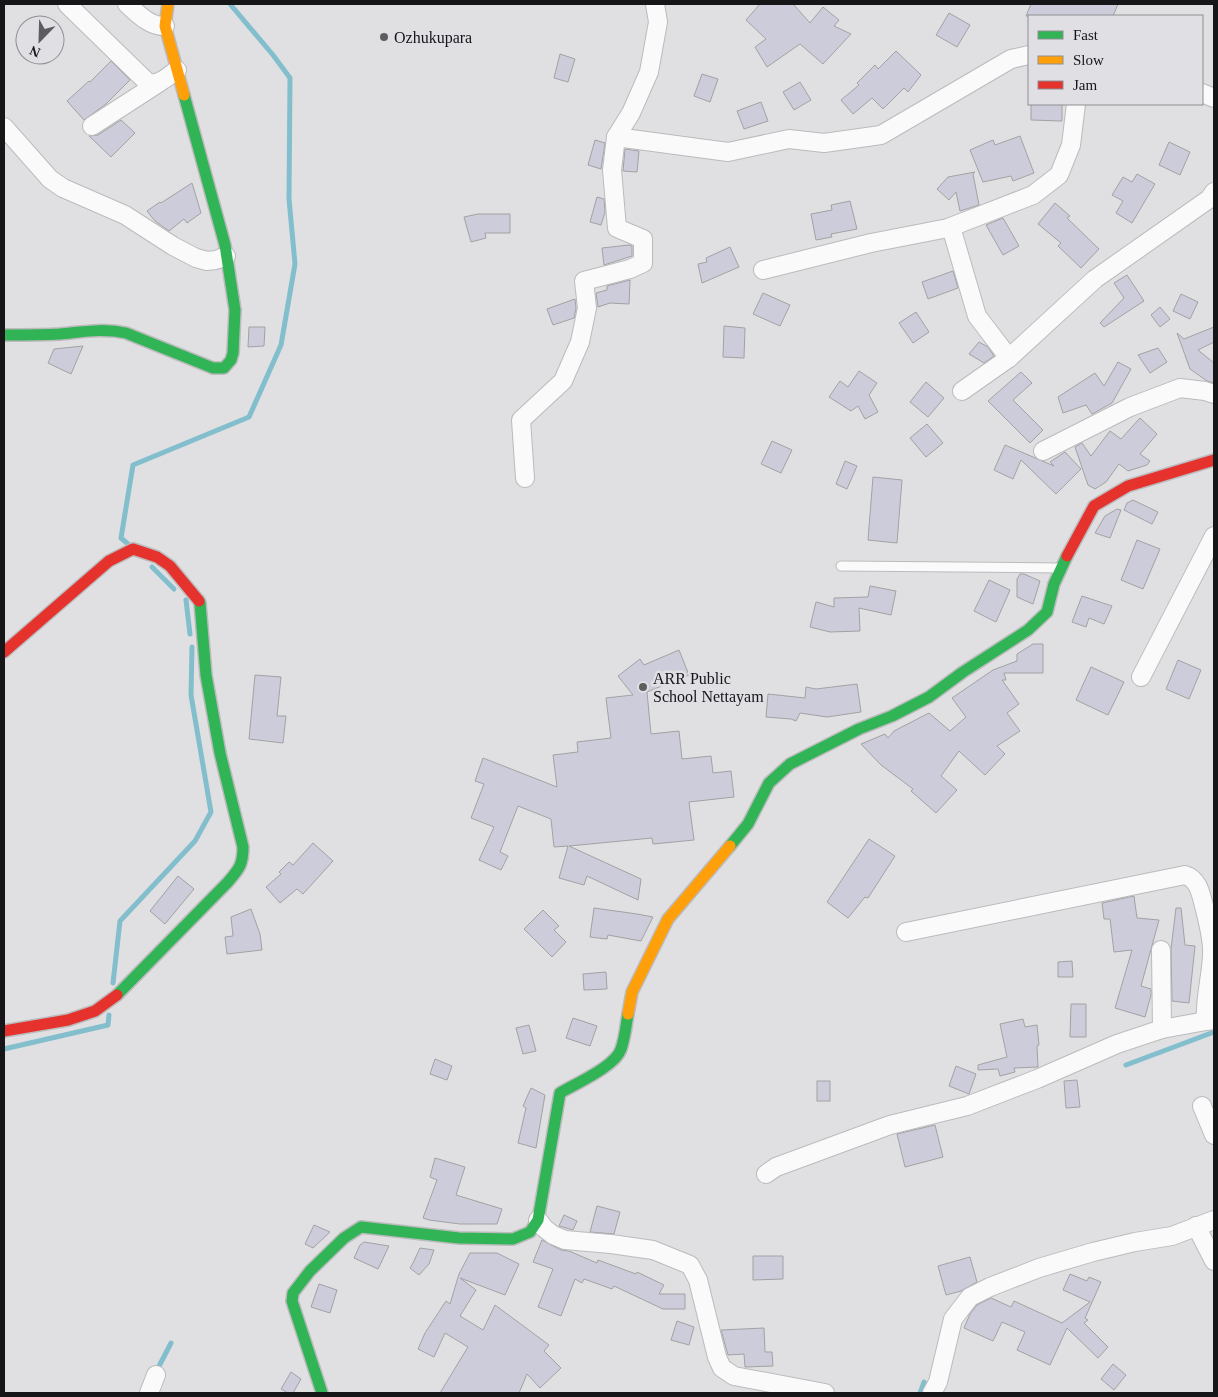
<svg xmlns="http://www.w3.org/2000/svg" width="1218" height="1397" font-family="Georgia,serif">
<style>
.lines{fill:none;stroke-linecap:round;stroke-linejoin:round}
.stream{stroke:#83becd;stroke-width:5}
.building{fill:#cdccda;stroke:#a2a2a4}
.lane-casing{stroke:#bbbbbd;stroke-width:11}
.street-casing{stroke:#bbbbbd;stroke-width:20}
.fast-casing{stroke:#bbbbbd;stroke-width:14}
.slow-casing{stroke:#bbbbbd;stroke-width:14}
.jam-casing{stroke:#bbbbbd;stroke-width:14}
.lane{stroke:#fafafb;stroke-width:9}
.street{stroke:#fafafb;stroke-width:18}
.fast{stroke:#30b455;stroke-width:11}
.slow{stroke:#ff9f0a;stroke-width:11}
.jam{stroke:#e5322d;stroke-width:11}
.poi-dot{fill:#5d5d5f;stroke:#dfdfe4;stroke-width:2}
.labels{text-anchor:middle;dominant-baseline:central;stroke-width:5;stroke-linejoin:round;paint-order:stroke}
.poi-label{font-size:16px;fill:#161618;stroke:#dfdfe4;text-anchor:start}
</style>
<rect width="100%" height="100%" fill="#e0e0e3"/>
<g class="lines">
<g class="stream">
<polyline points="128,544 121,538 133,465 249,417 281,345 295,264 289,199 290,78 273,55 230,4"/>
<polyline points="152,567 174,589"/>
<polyline points="186,600 190,634"/>
<polyline points="113,983 120,921 195,841 211,812 191,695 192,647"/>
<polyline points="4,1049 108,1025 109,1015"/>
<polyline points="1126,1065 1214,1032"/>
<polyline points="156,1372 171,1343"/>
<polyline points="920,1393 924,1382"/>
</g>
</g>
<g class="building">
<polygon points="760,4 793,4 810,23 823,7 839,20 834,26 851,34 823,64 800,44 767,67 755,47 766,39 746,20"/>
<polygon points="1031,4 1118,4 1113,16 1026,16"/>
<polygon points="949,13 970,25 957,47 936,35"/>
<polygon points="896,51 921,75 908,92 904,88 883,109 872,98 853,114 841,100 859,85 857,83 875,65 878,69"/>
<polygon points="560,54 575,59 568,82 554,78"/>
<polygon points="111,61 130,80 106,104 84,120 67,101 89,81 90,82"/>
<polygon points="702,74 718,79 710,102 694,96"/>
<polygon points="800,82 811,100 794,110 783,92"/>
<polygon points="761,102 768,121 744,129 737,111"/>
<polygon points="1031,104 1062,104 1062,121 1031,120"/>
<polygon points="121,120 135,133 111,157 89,136 98,135"/>
<polygon points="1020,136 1034,173 1013,181 1011,176 983,182 970,150 993,140 995,145"/>
<polygon points="595,140 605,143 601,169 588,165"/>
<polygon points="1169,142 1190,152 1180,175 1159,165"/>
<polygon points="625,149 639,151 637,172 623,171"/>
<polygon points="975,172 973,174 979,205 960,211 956,192 949,200 937,189 948,177"/>
<polygon points="1137,174 1155,184 1132,223 1116,213 1123,201 1112,195 1123,177 1132,182"/>
<polygon points="192,183 201,213 187,223 184,219 169,231 155,221 147,211 160,202 161,203"/>
<polygon points="597,197 604,199 605,212 601,225 590,222"/>
<polygon points="850,201 857,229 831,234 832,237 816,240 811,214 832,210 831,205"/>
<polygon points="1055,203 1070,216 1067,218 1099,249 1081,268 1058,246 1061,243 1038,224"/>
<polygon points="478,214 510,214 510,233 485,233 486,238 471,242 464,217"/>
<polygon points="1003,218 1019,246 1003,255 986,225"/>
<polygon points="629,245 632,246 632,256 604,265 602,248"/>
<polygon points="730,247 739,267 702,283 698,264 707,262 706,258"/>
<polygon points="953,271 958,288 928,299 922,282"/>
<polygon points="1127,275 1144,301 1104,327 1100,323 1124,298 1114,283"/>
<polygon points="630,280 629,304 610,303 598,307 596,293 607,290 607,286"/>
<polygon points="763,293 790,305 780,326 753,314"/>
<polygon points="1181,294 1198,302 1190,319 1173,311"/>
<polygon points="575,299 576,308 574,318 553,325 547,309"/>
<polygon points="1160,307 1170,319 1160,327 1151,315"/>
<polygon points="916,312 929,332 913,343 899,323"/>
<polygon points="724,326 745,328 744,358 723,357"/>
<polygon points="249,327 265,327 264,346 248,347"/>
<polygon points="1214,327 1214,342 1198,350 1214,363 1214,383 1207,381 1190,369 1177,333 1184,339"/>
<polygon points="979,342 988,347 994,356 984,363 969,354"/>
<polygon points="83,346 71,374 48,363 54,349"/>
<polygon points="1158,348 1167,362 1150,373 1138,355"/>
<polygon points="1118,362 1131,369 1112,403 1092,414 1086,405 1063,413 1058,397 1095,373 1104,386"/>
<polygon points="859,371 877,383 869,395 878,412 865,419 858,406 851,411 829,397 840,381 848,387"/>
<polygon points="1021,372 1032,383 1013,400 1043,430 1030,443 988,401"/>
<polygon points="926,382 944,398 928,417 910,402"/>
<polygon points="1140,418 1157,434 1140,454 1150,461 1147,465 1128,471 1119,464 1106,482 1095,489 1088,485 1075,447 1082,443 1091,456 1110,431 1121,439"/>
<polygon points="927,424 943,443 926,457 910,438"/>
<polygon points="772,441 792,450 781,473 761,464"/>
<polygon points="1005,445 1054,466 1050,462 1065,452 1081,469 1056,494 1021,460 1013,479 994,470"/>
<polygon points="845,461 857,466 847,489 836,484"/>
<polygon points="873,477 902,480 897,543 868,540"/>
<polygon points="1133,500 1158,512 1152,524 1124,510 1127,503"/>
<polygon points="1117,509 1121,510 1110,538 1095,533 1105,516"/>
<polygon points="1137,540 1160,549 1143,589 1121,580"/>
<polygon points="1020,574 1024,574 1040,581 1033,604 1017,597 1017,579"/>
<polygon points="989,580 1010,590 996,622 974,611"/>
<polygon points="870,586 896,591 891,615 859,608 860,631 830,632 810,627 816,602 834,607 834,598 868,597"/>
<polygon points="1082,596 1112,606 1104,624 1089,618 1086,627 1072,622"/>
<polygon points="1033,644 1043,644 1043,673 1004,673 1006,680 1002,680 1019,704 1007,713 1020,731 997,746 1005,754 985,775 959,751 941,776 957,790 936,813 911,791 913,789 881,765 861,744 885,734 888,738 894,731 929,713 950,731 966,717 952,698 993,670 1017,661 1017,654"/>
<polygon points="679,650 689,675 647,692 651,734 679,731 682,759 711,756 713,773 731,771 734,797 689,802 694,840 653,844 652,838 569,846 641,879 638,900 587,876 584,885 559,878 568,846 554,847 551,819 518,806 500,852 508,856 501,870 479,860 494,827 471,818 484,784 475,781 483,758 557,787 553,755 578,752 577,742 611,738 606,698 633,695 618,676 640,659 644,665"/>
<polygon points="1178,660 1201,670 1189,699 1166,689"/>
<polygon points="1091,667 1124,682 1108,715 1076,700"/>
<polygon points="255,675 281,677 277,716 286,716 283,743 249,739"/>
<polygon points="857,684 861,712 827,717 800,713 796,721 791,719 766,717 768,694 805,698 806,687 816,689"/>
<polygon points="869,839 895,856 868,898 865,897 848,918 827,902"/>
<polygon points="313,843 333,861 303,894 297,889 280,903 266,887 281,874 279,872 289,862 293,865"/>
<polygon points="178,876 194,889 165,924 150,911"/>
<polygon points="1134,896 1137,918 1159,920 1141,986 1151,989 1151,995 1145,1017 1115,1008 1132,950 1114,952 1110,919 1104,919 1102,903"/>
<polygon points="594,908 637,914 653,917 641,941 608,935 607,939 590,937"/>
<polygon points="1176,908 1181,908 1185,945 1195,946 1189,1003 1172,1001 1171,949"/>
<polygon points="251,909 260,934 262,950 227,954 225,937 233,936 231,917"/>
<polygon points="543,910 559,926 554,930 566,942 552,957 524,929"/>
<polygon points="1072,961 1073,977 1058,977 1058,962"/>
<polygon points="606,972 607,989 584,990 583,974"/>
<polygon points="1071,1004 1086,1004 1086,1037 1070,1037"/>
<polygon points="573,1018 597,1026 590,1046 566,1038"/>
<polygon points="1023,1019 1025,1027 1037,1025 1039,1045 1037,1046 1038,1067 1014,1068 1015,1072 1000,1076 998,1069 978,1070 978,1065 1007,1057 1000,1024"/>
<polygon points="529,1025 536,1051 523,1054 516,1028"/>
<polygon points="435,1059 452,1066 447,1080 430,1074"/>
<polygon points="956,1066 976,1074 969,1094 949,1086"/>
<polygon points="1077,1080 1080,1107 1066,1108 1064,1081"/>
<rect x="817" y="1081" width="13" height="20"/>
<polygon points="531,1088 545,1095 536,1148 518,1143 526,1108 523,1106"/>
<polygon points="935,1125 943,1157 905,1167 897,1134"/>
<polygon points="435,1158 465,1167 456,1195 502,1209 497,1224 460,1224 429,1220 423,1218 437,1180 430,1177"/>
<polygon points="597,1206 620,1212 614,1234 590,1232"/>
<polygon points="564,1215 577,1221 573,1230 559,1226"/>
<polygon points="314,1225 330,1232 313,1248 305,1244"/>
<polygon points="542,1240 561,1250 569,1251 597,1263 598,1260 636,1274 637,1272 664,1285 659,1294 685,1294 685,1309 663,1309 614,1286 612,1289 584,1279 582,1283 575,1279 561,1316 538,1307 553,1269 533,1262"/>
<polygon points="364,1242 389,1246 378,1269 354,1258 360,1245"/>
<polygon points="420,1248 434,1250 429,1264 419,1275 410,1268 413,1263"/>
<polygon points="470,1253 497,1253 519,1264 505,1295 460,1278 476,1290 460,1316 483,1330 495,1305 549,1345 544,1351 561,1368 540,1388 527,1374 519,1393 440,1393 468,1347 445,1333 434,1357 418,1349 425,1333 446,1301 450,1304 459,1274"/>
<polygon points="753,1256 783,1256 783,1279 753,1280"/>
<polygon points="970,1257 977,1282 961,1291 946,1295 938,1266"/>
<polygon points="1070,1274 1087,1281 1089,1277 1101,1282 1085,1318 1088,1320 1084,1323 1108,1347 1098,1358 1067,1328 1050,1365 1017,1350 1025,1332 1002,1322 993,1341 964,1328 970,1314 977,1305 991,1298 1011,1307 1014,1301 1062,1323 1090,1302 1063,1290"/>
<polygon points="319,1284 337,1290 330,1313 311,1307"/>
<polygon points="677,1321 694,1327 689,1345 671,1340"/>
<polygon points="764,1328 765,1352 772,1352 773,1366 745,1367 744,1354 728,1355 721,1330"/>
<polygon points="1113,1364 1126,1375 1114,1390 1101,1379"/>
<polygon points="291,1372 301,1379 293,1393 288,1393 281,1389"/>
</g>
<g class="lines">
<g class="lane-casing">
<polyline id="lane" points="841,566 1059,568"/>
</g>
<g class="street-casing">
<g id="street">
<path d="M67,4l80,78c11,5 21,-6 30,-12"/>
<path d="M127,4c10,9 23,23 38,22"/>
<polyline points="1202,93 1214,98"/>
<polyline points="92,126 160,82"/>
<polyline points="4,127 50,179 63,188 125,215 173,246 196,258 207,261 216,260 226,256"/>
<polyline points="616,137 728,152 789,139 824,143 881,135 1011,59 1029,55"/>
<polyline points="951,227 977,316 1009,358"/>
<polyline points="763,270 871,243 948,228 1033,195 1059,175 1071,145 1076,104"/>
<polyline points="962,391 1009,358 1095,279 1209,199 1214,192"/>
<polyline points="1043,451 1130,407 1180,388 1205,391 1214,394"/>
<polyline points="525,478 521,420 563,381 580,342 587,308 584,281 630,269 643,263 643,239 617,228 612,170 616,137 631,113 649,72 658,22 655,4"/>
<polyline points="1141,677 1214,536"/>
<path d="M906,932l279,-57c12,4 15,15 18,27 4,15 8,30 9,46 1,24 -8,49 -6,73l8,-1"/>
<polyline points="1161,950 1162,1029"/>
<polyline points="1202,1106 1214,1135"/>
<polyline points="766,1174 776,1167 890,1125 967,1106 1037,1079 1117,1044 1162,1029 1206,1021"/>
<polyline points="538,1220 544,1228 553,1235 565,1240 611,1244 653,1250 690,1265 698,1280 717,1357 722,1368 734,1376 825,1393"/>
<polyline points="1196,1226 1214,1261"/>
<polyline points="149,1393 156,1375"/>
<polyline points="932,1393 938,1382 953,1319 970,1297 990,1287 1039,1268 1093,1252 1135,1242 1172,1236 1214,1220"/>
</g>
</g>
<g class="fast-casing">
<g id="fast">
<path d="M5,335c18,0 37,0 55,-1 22,-2 43,-6 66,-1l87,35h11l7,-8 2,-7 2,-43 -10,-65 -41,-150"/>
<polyline points="730,846 748,824 769,783 790,764 859,729 892,716 929,697 963,672 1028,630 1047,612 1054,584 1067,556"/>
<path d="M117,995l111,-113c11,-13 15,-17 15,-35l-23,-94 -14,-78 -6,-72 -1,-2"/>
<path d="M322,1393l-30,-92 1,-8 17,-22 34,-33 17,-11 98,11 54,1 17,-7 8,-12 22,-127c15,-9 56,-27 61,-44 4,-11 5,-24 7,-35"/>
</g>
</g>
<g class="slow-casing">
<g id="slow">
<polyline points="168,4 165,26 184,95"/>
<polyline points="628,1014 632,992 668,919 730,846"/>
</g>
</g>
<g class="jam-casing">
<g id="jam">
<polyline points="1067,556 1094,506 1128,486 1214,460"/>
<polyline points="4,652 109,561 133,549 157,557 170,566 199,601"/>
<polyline points="4,1031 68,1020 95,1011 117,995"/>
</g>
</g>
<use href="#lane" class="lane"/>
<use href="#street" class="street"/>
<use href="#fast" class="fast"/>
<use href="#slow" class="slow"/>
<use href="#jam" class="jam"/>
</g>
<g class="poi-dot">
<circle cx="384" cy="37" r="5"/>
<circle cx="643" cy="687" r="5"/>
</g>
<g class="labels">
<g class="poi-label">
<text x="394" y="37">Ozhukupara</text>
<text x="653" y="678">ARR Public<tspan x="653" dy="18">School Nettayam</tspan></text>
</g>
</g>
<rect width="1218" height="1397" fill="none" stroke="#161618" stroke-width="10"/>
<rect x="1028" y="15" width="175" height="90" fill="#dfdfe4" stroke="#8f8f92"/>
<rect x="1038" y="31" width="25" height="8" fill="#30b455" stroke="#8f8f92"/>
<text x="1073" y="40" font-size="15" fill="#161618">Fast</text>
<rect x="1038" y="56" width="25" height="8" fill="#ff9f0a" stroke="#8f8f92"/>
<text x="1073" y="65" font-size="15" fill="#161618">Slow</text>
<rect x="1038" y="81" width="25" height="8" fill="#e5322d" stroke="#8f8f92"/>
<text x="1073" y="90" font-size="15" fill="#161618">Jam</text>
<g transform="translate(40 40) rotate(203)"><circle r="24" fill="#dfdfe4" stroke="#8f8f92"/>
<path d="M0-4L9 19L0 12L-9 19Z" fill="#5d5d5f"/>
<text y="-8" font-size="14" font-weight="bold" text-anchor="middle" fill="#161618">N</text>
</g>
</svg>
